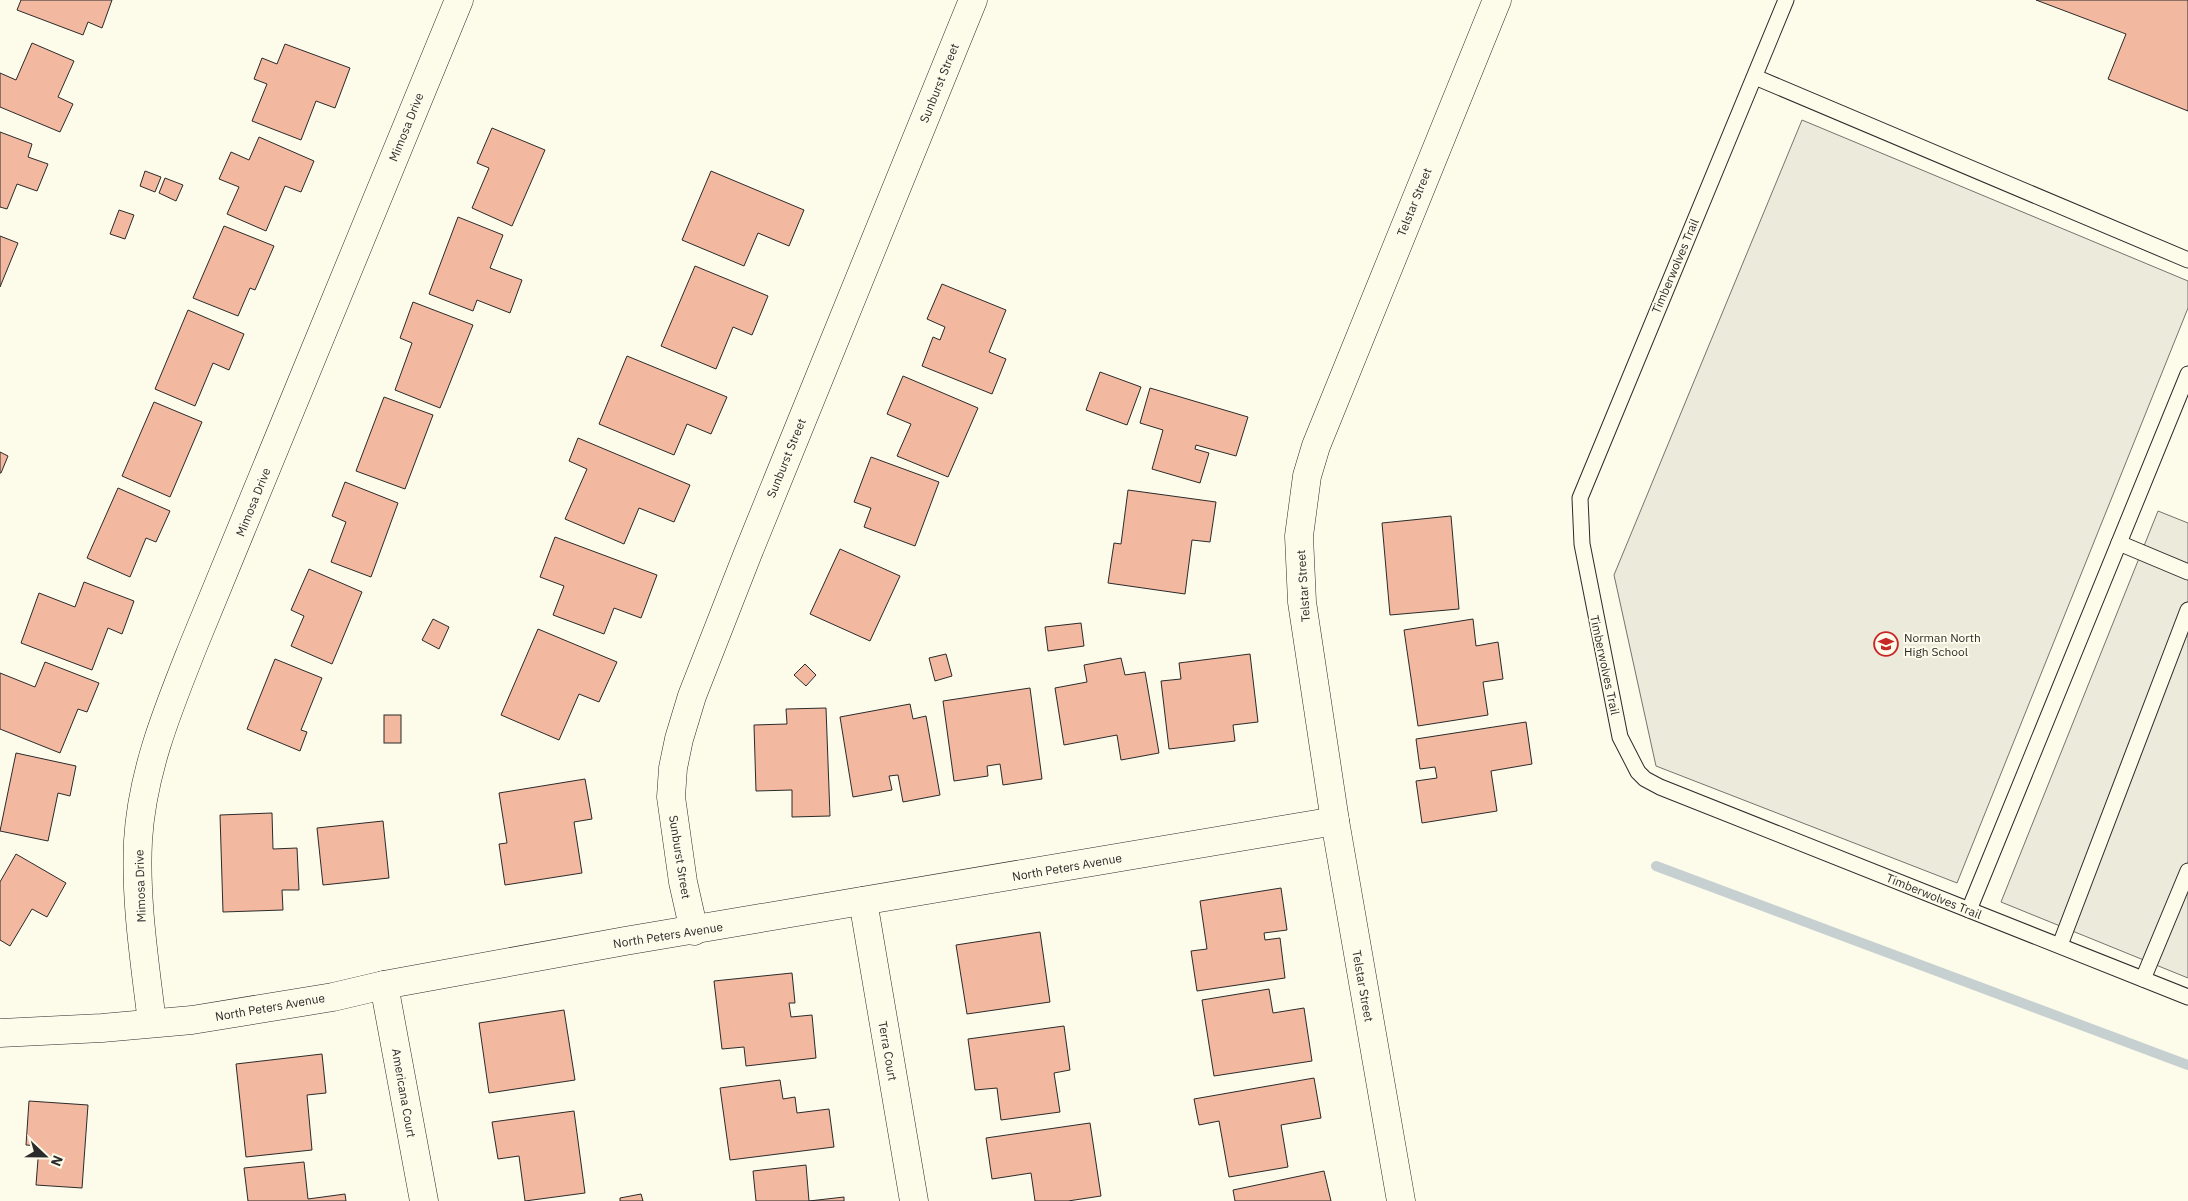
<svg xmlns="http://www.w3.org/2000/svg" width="2188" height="1201" font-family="'IBM Plex Sans',sans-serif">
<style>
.parking{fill:#eceadb;stroke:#74746e}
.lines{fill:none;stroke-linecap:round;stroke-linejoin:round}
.stream{stroke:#c7d0d0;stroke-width:10}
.building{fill:#f2b8a0;stroke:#2b2b2b}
.service-casing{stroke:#2b2b2b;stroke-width:17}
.minor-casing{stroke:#2b2b2b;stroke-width:29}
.service{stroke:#fdfbea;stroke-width:15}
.minor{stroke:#fdfbea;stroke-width:28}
.labels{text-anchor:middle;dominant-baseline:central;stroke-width:4;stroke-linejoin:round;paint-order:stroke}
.street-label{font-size:12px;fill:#2b2b2b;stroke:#fdfbea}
.poi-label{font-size:12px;fill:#2b2b2b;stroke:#fdfbea;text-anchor:start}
</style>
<rect width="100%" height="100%" fill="#fdfbea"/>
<g class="parking">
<polygon points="1802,120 2188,281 2188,308 1957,883 1656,766 1614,575"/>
<polygon points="2158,511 2188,523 2188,978 2001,902"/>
</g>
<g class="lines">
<polyline class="stream" points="1656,866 2188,1065"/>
</g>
<g class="building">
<polygon points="21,0 112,0 102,28 88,22 83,35 17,10"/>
<polygon points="2036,0 2188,0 2188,111 2108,79 2126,34"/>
<polygon points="32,43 74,61 58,97 73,104 60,132 0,107 0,73 16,80"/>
<polygon points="285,44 350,68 335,108 316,101 301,140 252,121 267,84 254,79 262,58 277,64"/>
<polygon points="492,128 545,150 512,226 472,208 489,168 477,163"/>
<polygon points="0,132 32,144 28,157 48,164 37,191 17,184 7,209 0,207"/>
<polygon points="259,137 314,161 301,192 285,186 266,231 227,214 239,187 219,179 231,152 249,160"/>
<polygon points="145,171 161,177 155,192 140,186"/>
<polygon points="711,171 804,210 789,246 758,233 744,266 682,240"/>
<polygon points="165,178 183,185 176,201 159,193"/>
<polygon points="119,210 134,215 125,239 110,234"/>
<polygon points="458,217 503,235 490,268 522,280 510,313 477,300 473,311 429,294"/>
<polygon points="224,226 274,246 255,290 250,288 238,316 193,298"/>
<polygon points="0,236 18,243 0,287"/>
<polygon points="695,266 768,296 752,335 733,327 716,369 661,346"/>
<polygon points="942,284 1006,310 989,352 1006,359 992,394 922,366 933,337 940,340 945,327 927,319"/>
<polygon points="413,302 473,325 440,408 395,390 412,343 400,338"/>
<polygon points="188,310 244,334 229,370 213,363 195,406 155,389"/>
<polygon points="627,356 727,397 711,434 687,424 674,455 599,424"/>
<polygon points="1100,372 1141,387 1127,425 1086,410"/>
<polygon points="903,376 978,408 948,477 897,456 911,424 887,414"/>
<polygon points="1150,388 1248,417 1236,456 1196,445 1195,449 1209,453 1200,483 1152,469 1163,430 1140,423"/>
<polygon points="384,397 433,415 405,489 356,471"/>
<polygon points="154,402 202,422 170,497 122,476"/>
<polygon points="578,438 690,485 674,522 639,508 624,544 565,519 587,469 569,461"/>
<polygon points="0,452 8,456 1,473 0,473"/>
<polygon points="871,457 939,482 915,546 864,527 871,508 854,502"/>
<polygon points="345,482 398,503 371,577 331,562 346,522 332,516"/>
<polygon points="118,488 170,511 156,542 146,538 130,577 87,558"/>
<polygon points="1128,490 1216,502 1210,542 1192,540 1185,594 1108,583 1114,543 1121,544"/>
<polygon points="1451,516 1459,609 1390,615 1382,523"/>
<polygon points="555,537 657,575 641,618 614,608 604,634 553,615 564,586 540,577"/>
<polygon points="840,549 900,576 870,641 810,614"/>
<polygon points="309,569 362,592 332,664 291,646 304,616 291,610"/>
<polygon points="84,582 134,601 122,634 108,628 92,670 21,643 39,593 75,607"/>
<polygon points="433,619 449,627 439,649 422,640"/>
<polygon points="1473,619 1476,646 1498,642 1503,679 1483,682 1488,715 1418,726 1404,630"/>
<polygon points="1081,623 1084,646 1048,651 1045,627"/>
<polygon points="538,629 617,662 599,702 579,694 559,740 501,715"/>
<polygon points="946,654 952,676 935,681 929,658"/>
<polygon points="1250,654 1258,722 1233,725 1235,741 1169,749 1161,681 1181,679 1179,663"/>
<polygon points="1121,658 1125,675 1145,672 1159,753 1121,760 1117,735 1064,745 1055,688 1087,682 1084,665"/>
<polygon points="275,659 322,678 301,730 307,732 300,751 247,729"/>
<polygon points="45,662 99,683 87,712 78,709 60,753 0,729 0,673 35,687"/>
<polygon points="805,664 816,675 806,686 794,675"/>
<polygon points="1030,688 1042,779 1003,785 1000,764 987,766 988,776 954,781 943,701"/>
<polygon points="910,704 913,719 926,716 940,795 903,802 898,775 889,776 892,790 853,797 840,717"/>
<polygon points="826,708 830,816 792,817 792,790 756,791 754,725 787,724 786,709"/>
<rect x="384" y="715" width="17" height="28"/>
<polygon points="1526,722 1532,764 1491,771 1497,811 1422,823 1416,781 1437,778 1435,767 1420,769 1416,739"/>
<polygon points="16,753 76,766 70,796 58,793 48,841 0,831"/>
<polygon points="585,779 592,819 574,822 582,873 505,885 499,844 507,843 499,793"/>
<polygon points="272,813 273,849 297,848 299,890 282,890 283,910 223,912 220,815"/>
<polygon points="383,821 389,878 323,885 317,828"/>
<polygon points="16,854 66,883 47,917 32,909 10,946 0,940 0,882"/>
<polygon points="1281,888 1287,930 1264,933 1265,940 1280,938 1285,978 1197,991 1191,951 1207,949 1200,901"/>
<polygon points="1040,932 1050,1002 967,1014 956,945"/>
<polygon points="792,973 795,1003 789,1003 791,1017 812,1015 816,1058 746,1066 744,1047 722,1049 714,981"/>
<polygon points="1269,989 1273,1013 1304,1008 1312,1061 1214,1076 1202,1000"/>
<polygon points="564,1010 575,1080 489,1093 479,1023"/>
<polygon points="1064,1026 1070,1070 1054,1073 1060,1112 1001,1120 997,1088 975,1090 968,1039"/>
<polygon points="322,1054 326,1093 307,1095 312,1150 246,1157 236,1064"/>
<polygon points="1314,1078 1321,1118 1281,1125 1288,1167 1229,1177 1219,1121 1199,1125 1194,1099"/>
<polygon points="780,1080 783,1099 795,1097 797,1113 829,1109 834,1147 730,1160 720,1088"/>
<polygon points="29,1101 88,1105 82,1188 36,1185 39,1146 26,1145"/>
<polygon points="574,1111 585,1193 525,1201 519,1156 498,1159 492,1122"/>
<polygon points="1090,1123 1101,1196 1068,1201 1035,1201 1031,1173 992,1179 986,1138"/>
<polygon points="304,1162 308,1199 345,1194 346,1201 248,1201 244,1168"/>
<polygon points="806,1165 809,1201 844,1197 844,1201 756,1201 753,1171"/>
<polygon points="1324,1171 1331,1201 1235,1201 1233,1190"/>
<polygon points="641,1194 643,1201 620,1201 620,1198"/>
</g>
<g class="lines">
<g class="service-casing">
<g id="service">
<polyline points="1786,0 1580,498 1582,544 1620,737 1638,772 1645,779 1660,787 2188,997"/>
<polyline points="1755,77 2188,260"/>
<polyline points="2119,543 2188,572"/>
<polyline points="1969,910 2188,374"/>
<polyline points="2060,945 2188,610"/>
<polyline points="2143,979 2188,871"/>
</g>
</g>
<g class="minor-casing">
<g id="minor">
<polyline points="863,901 914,1201"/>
<polyline points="694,931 683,882 671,797 673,768 679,739 692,696 748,553 973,0"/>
<polyline points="384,985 424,1201"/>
<path d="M152,1023c-7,-60 -17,-121 -14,-182 4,-70 31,-134 56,-197l265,-644"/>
<polyline points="0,1033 102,1028 192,1020 333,997 384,985 625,941 1335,821"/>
<polyline points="1401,1201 1335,821 1302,602 1299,536 1307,476 1316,446 1497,0"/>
</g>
</g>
<use href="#service" class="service"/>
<use href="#minor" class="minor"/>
</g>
<defs>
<g id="school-ring" transform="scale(1.25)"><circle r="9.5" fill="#fdfbea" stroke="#c62828" stroke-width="1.5"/><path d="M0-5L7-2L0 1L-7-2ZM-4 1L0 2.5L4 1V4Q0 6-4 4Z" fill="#c62828"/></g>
</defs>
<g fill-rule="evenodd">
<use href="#school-ring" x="1886" y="644"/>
</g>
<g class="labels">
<g class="street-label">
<text transform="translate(939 83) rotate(-68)">Sunburst Street</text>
<text transform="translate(406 127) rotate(-68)">Mimosa Drive</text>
<text transform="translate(1414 202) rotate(-68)">Telstar Street</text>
<text transform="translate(1675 266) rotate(-67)">Timberwolves Trail</text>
<text transform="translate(786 458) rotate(-68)">Sunburst Street</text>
<text transform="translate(253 502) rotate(-68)">Mimosa Drive</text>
<text transform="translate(1303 586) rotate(-94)">Telstar Street</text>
<text transform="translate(1605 665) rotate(78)">Timberwolves Trail</text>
<text transform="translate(680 857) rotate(81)">Sunburst Street</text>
<text transform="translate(1067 867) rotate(-10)">North Peters Avenue</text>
<text transform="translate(140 886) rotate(-92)">Mimosa Drive</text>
<text transform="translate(1934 896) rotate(22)">Timberwolves Trail</text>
<text transform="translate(668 935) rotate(-9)">North Peters Avenue</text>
<text transform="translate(1363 986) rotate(80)">Telstar Street</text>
<text transform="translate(270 1007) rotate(-10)">North Peters Avenue</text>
<text transform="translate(888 1051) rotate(80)">Terra Court</text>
<text transform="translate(404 1093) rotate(80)">Americana Court</text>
</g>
<g class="poi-label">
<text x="1904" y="637">Norman North<tspan x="1904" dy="14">High School</tspan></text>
</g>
</g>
<g transform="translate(45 1156) rotate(112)" stroke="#fdfbea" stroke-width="4" paint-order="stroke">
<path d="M0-4L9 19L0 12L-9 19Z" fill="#2b2b2b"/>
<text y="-8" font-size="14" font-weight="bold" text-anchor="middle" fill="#2b2b2b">N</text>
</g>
</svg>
